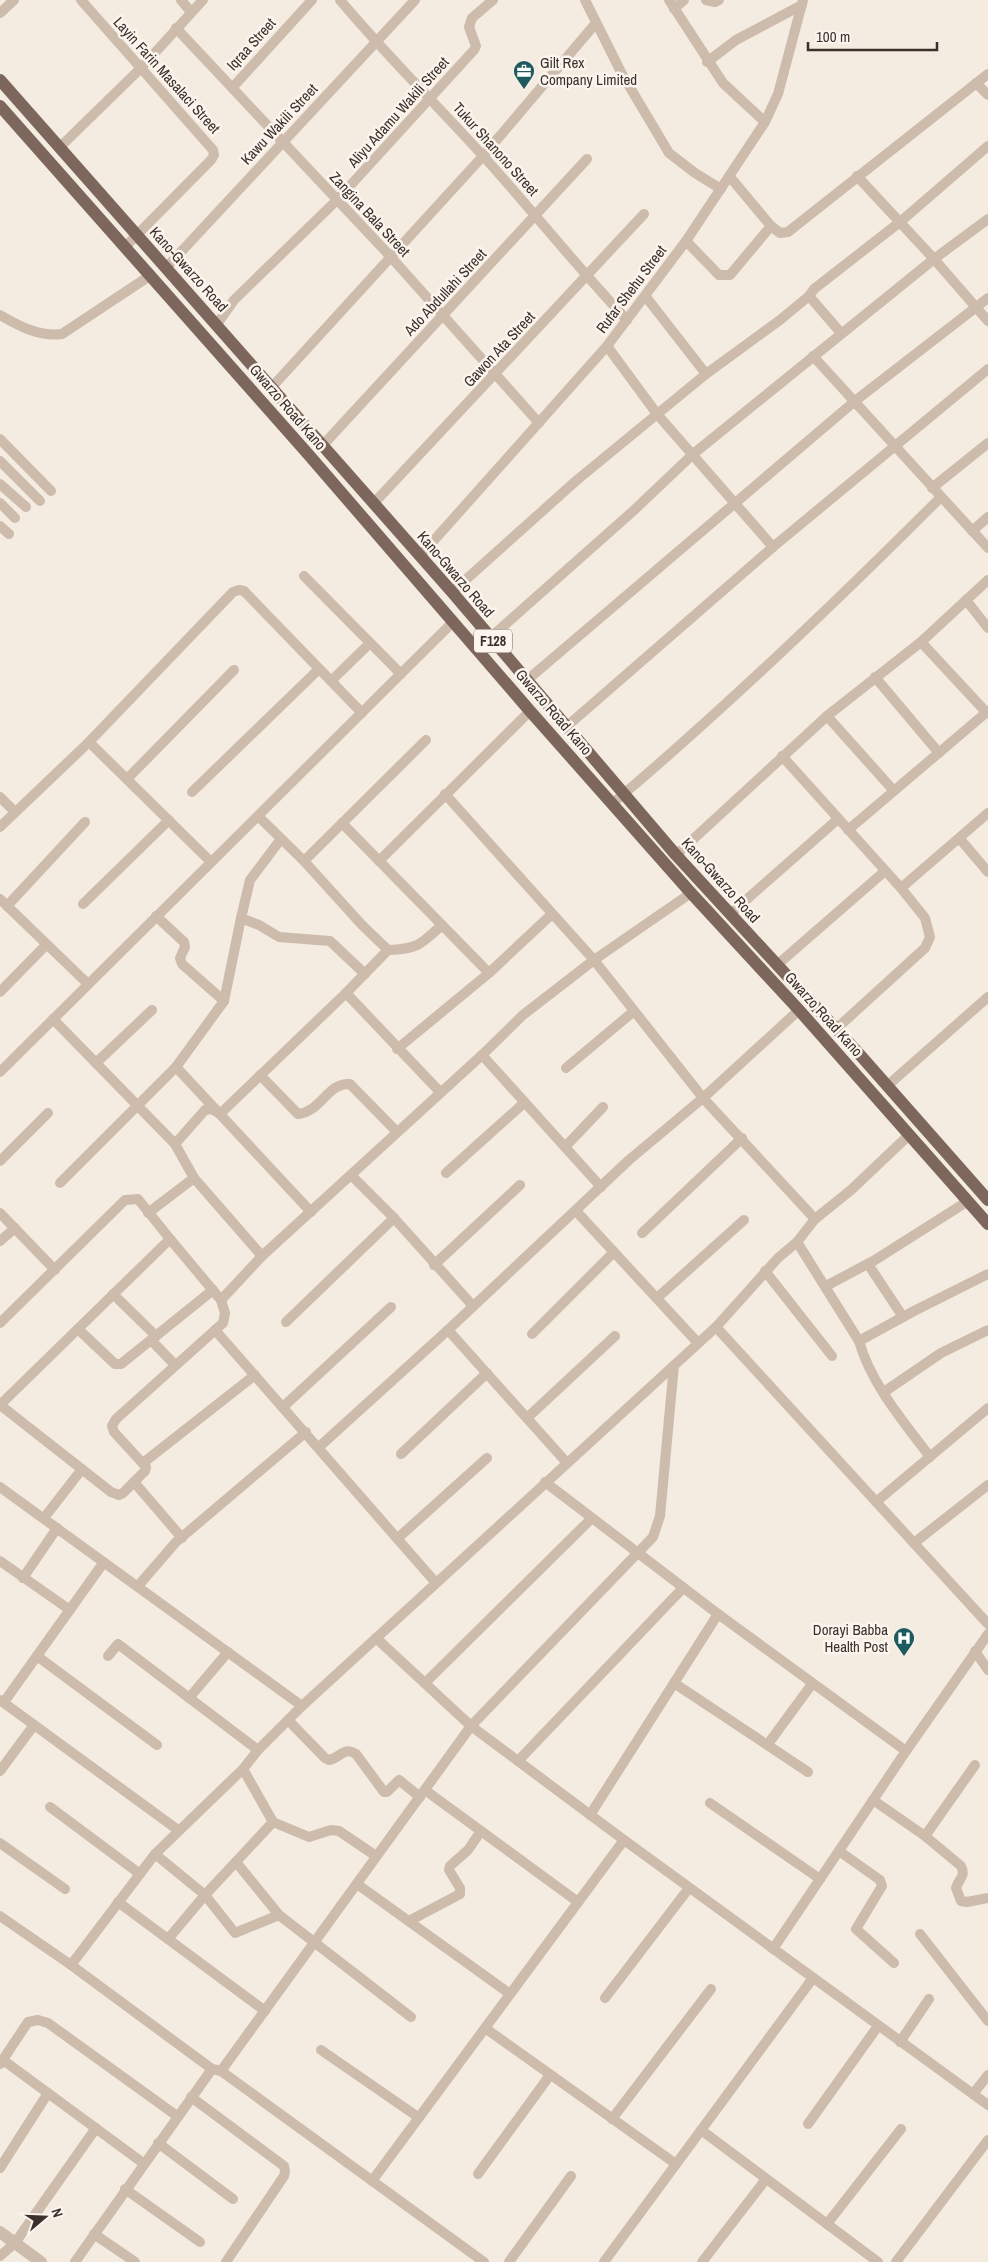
<svg xmlns="http://www.w3.org/2000/svg" width="988" height="2262" font-family="'Archivo Narrow',sans-serif">
<style>
.lines{fill:none;stroke-linecap:round;stroke-linejoin:round}
.minor{stroke:#cdbbac;stroke-width:10}
.tertiary{stroke:#cdbbac;stroke-width:12}
.primary{stroke:#7d675c;stroke-width:12}
.labels{text-anchor:middle;dominant-baseline:central;stroke-width:5;stroke-linejoin:round;paint-order:stroke}
.shield{fill:#fbf5ee;stroke:#756b66;stroke-width:1}
.shield-label{font-size:14px;font-weight:bold;fill:#3b302b}
.street-label{font-size:15px;fill:#3b302b;stroke:#fbf5ee}
.poi-label{font-size:15px;fill:#3b302b;stroke:#fbf5ee;text-anchor:start}
</style>
<rect width="100%" height="100%" fill="#f4ebe1"/>
<g class="lines">
<g class="minor">
<polyline points="81,0 213,150 214,155 211,160 125,247"/>
<polyline points="181,0 191,12"/>
<path d="M340,0c46,55 97,105 144,157 49,54 94,111 143,163"/>
<polyline points="585,0 622,74 669,153 695,173 721,189"/>
<polyline points="669,0 723,83 765,122"/>
<polyline points="706,0 715,2 719,0"/>
<polyline points="674,9 684,0"/>
<polyline points="0,13 14,0"/>
<polyline points="176,28 390,256 539,423"/>
<polyline points="707,62 736,40 802,5"/>
<polyline points="976,83 988,95"/>
<polyline points="233,87 312,0"/>
<polyline points="60,147 141,68 203,0"/>
<polyline points="857,176 934,259 988,321"/>
<polyline points="730,177 771,226 780,233 788,232 988,74"/>
<polyline points="686,241 719,275 730,275 771,226"/>
<polyline points="166,268 415,0"/>
<polyline points="809,296 841,333"/>
<polyline points="646,297 706,374"/>
<path d="M0,315c19,11 39,22 62,19l89,-59"/>
<polyline points="217,324 234,300 337,200 474,50 476,46 469,27 472,18 493,0"/>
<polyline points="607,346 657,414 773,547"/>
<polyline points="813,356 988,548"/>
<polyline points="272,387 483,156 596,23"/>
<polyline points="0,439 51,491"/>
<polyline points="323,445 587,159"/>
<polyline points="0,461 40,501"/>
<polyline points="0,484 26,507"/>
<polyline points="932,488 988,443"/>
<polyline points="0,503 15,518"/>
<polyline points="374,503 644,214"/>
<polyline points="0,526 9,534"/>
<polyline points="972,531 988,517"/>
<polyline points="420,556 607,346 686,241 765,122 778,94 803,0"/>
<polyline points="304,576 401,674"/>
<polyline points="452,592 577,480 706,374 780,320 809,296 814,289 900,222 988,146"/>
<polyline points="966,600 988,628"/>
<polyline points="490,638 632,512 692,455 934,259 988,219"/>
<polyline points="921,642 986,712"/>
<polyline points="875,677 939,753"/>
<polyline points="331,681 370,643"/>
<polyline points="526,681 855,401 988,298"/>
<polyline points="827,716 894,791"/>
<polyline points="566,727 773,547 988,369"/>
<polyline points="89,742 211,862"/>
<polyline points="782,756 901,888 925,918 930,937 925,948 836,1029"/>
<polyline points="128,778 234,670"/>
<polyline points="192,792 319,669"/>
<polyline points="445,794 594,960 703,1098 815,1219"/>
<polyline points="0,797 15,812"/>
<path d="M613,803c114,-96 222,-200 328,-306"/>
<polyline points="258,816 304,861 362,925 388,950 346,993 220,1114 211,1109 205,1110 175,1144 194,1178 262,1256"/>
<polyline points="342,823 489,973"/>
<polyline points="0,827 89,742 233,592 239,590 244,591 362,713"/>
<polyline points="848,830 988,711"/>
<polyline points="960,839 988,872"/>
<polyline points="676,855 827,716 921,642 988,580"/>
<polyline points="304,861 426,740"/>
<polyline points="379,861 530,711"/>
<polyline points="901,888 988,813"/>
<polyline points="0,899 88,984"/>
<polyline points="83,904 169,820"/>
<polyline points="7,906 85,822"/>
<polyline points="730,914 838,819"/>
<polyline points="156,916 184,942 185,947 180,958 182,964 224,1001"/>
<polyline points="241,918 250,880 281,839"/>
<path d="M388,950c30,-1 32,-5 54,-25"/>
<polyline points="777,965 885,871"/>
<polyline points="0,992 46,945"/>
<polyline points="346,993 440,1092"/>
<polyline points="53,1019 175,1144"/>
<polyline points="397,1049 489,973 552,914"/>
<polyline points="482,1055 601,1187"/>
<polyline points="96,1063 152,1010"/>
<polyline points="176,1067 224,1001 241,918 259,925 279,937 330,941 365,974"/>
<polyline points="566,1068 634,1011"/>
<polyline points="0,1072 452,623"/>
<path d="M260,1075l38,39c23,-2 30,-32 52,-30l47,48"/>
<polyline points="887,1086 988,997"/>
<polyline points="565,1147 603,1107"/>
<polyline points="0,1161 48,1113"/>
<polyline points="446,1173 524,1103"/>
<polyline points="351,1175 394,1218 473,1306"/>
<polyline points="60,1183 176,1067 311,1212"/>
<polyline points="576,1211 698,1343"/>
<polyline points="0,1213 55,1270"/>
<polyline points="148,1213 194,1178"/>
<polyline points="642,1233 742,1138"/>
<polyline points="0,1241 15,1228"/>
<path d="M797,1242l62,99c12,43 44,80 71,116"/>
<polyline points="868,1264 903,1317"/>
<polyline points="434,1265 520,1185"/>
<polyline points="765,1271 832,1356"/>
<polyline points="826,1286 875,1260 968,1201"/>
<polyline points="113,1294 156,1336"/>
<polyline points="657,1298 744,1220"/>
<polyline points="286,1322 394,1218"/>
<polyline points="0,1323 125,1200 138,1199 170,1239"/>
<polyline points="716,1327 988,1624"/>
<polyline points="78,1329 115,1364 121,1364 213,1290"/>
<polyline points="215,1330 436,1583"/>
<polyline points="448,1330 567,1463"/>
<polyline points="532,1334 614,1252"/>
<polyline points="151,1340 175,1365"/>
<polyline points="859,1341 914,1311 988,1274"/>
<polyline points="884,1392 941,1353 988,1330"/>
<polyline points="1,1404 170,1239 221,1300"/>
<polyline points="0,1405 111,1492 119,1495 123,1493 145,1471 146,1467 114,1432 112,1426 116,1419 223,1323 225,1313 221,1300 262,1256 482,1055 523,1015 594,960 691,893"/>
<polyline points="283,1407 391,1307"/>
<polyline points="527,1418 615,1336"/>
<polyline points="319,1447 448,1330 629,1160 703,1098 799,1010"/>
<polyline points="401,1454 487,1373"/>
<polyline points="143,1463 255,1375"/>
<polyline points="134,1482 182,1538"/>
<polyline points="545,1482 718,1614"/>
<polyline points="0,1487 302,1706"/>
<polyline points="876,1502 988,1408"/>
<polyline points="44,1518 82,1469"/>
<polyline points="398,1538 487,1458"/>
<polyline points="914,1543 988,1485"/>
<polyline points="0,1561 70,1610"/>
<polyline points="23,1578 57,1528"/>
<polyline points="138,1586 176,1542 306,1432"/>
<polyline points="376,1638 471,1726 624,1840 988,2105"/>
<polyline points="975,1651 988,1670"/>
<polyline points="37,1656 157,1745"/>
<polyline points="108,1656 118,1644 258,1750"/>
<polyline points="425,1683 592,1518"/>
<polyline points="674,1683 808,1772"/>
<polyline points="189,1698 228,1652"/>
<polyline points="0,1700 178,1830"/>
<polyline points="4,1702 104,1562"/>
<path d="M288,1720l37,38 4,2c11,-2 15,-14 27,-6l28,38h3l12,-12 21,17"/>
<polyline points="768,1744 812,1684"/>
<polyline points="518,1761 683,1588"/>
<polyline points="243,1769 273,1822 309,1837 331,1830 339,1831 376,1856"/>
<polyline points="0,1771 34,1725"/>
<polyline points="425,1790 578,1902"/>
<path d="M873,1800l52,36 36,30c5,11 -2,12 -5,22l5,13 6,1 21,-4"/>
<polyline points="710,1803 820,1879"/>
<polyline points="50,1807 140,1874"/>
<polyline points="590,1815 718,1614 906,1751"/>
<polyline points="925,1836 975,1765"/>
<polyline points="0,1843 65,1889"/>
<polyline points="839,1851 880,1880 882,1886 856,1929 894,1963"/>
<polyline points="155,1854 205,1895 235,1933 279,1915"/>
<polyline points="236,1862 279,1915 411,2017"/>
<polyline points="357,1884 510,1994"/>
<polyline points="118,1902 265,2011"/>
<polyline points="0,1916 71,1965 212,2069 221,2071 484,2262"/>
<polyline points="409,1921 460,1894 460,1888 449,1870 450,1866 468,1850 481,1831"/>
<polyline points="920,1934 988,2021"/>
<polyline points="168,1939 205,1895 273,1822"/>
<polyline points="773,1949 906,1751 988,1634"/>
<polyline points="71,1965 155,1854 243,1769 258,1750 302,1706 716,1327 778,1258 797,1242 815,1219 851,1190 909,1135"/>
<polyline points="605,1998 689,1888"/>
<polyline points="485,2028 676,2164"/>
<polyline points="900,2042 929,1999"/>
<polyline points="321,2050 418,2117"/>
<polyline points="3,2060 143,2163"/>
<polyline points="0,2064 28,2022 38,2020 48,2023 177,2116"/>
<polyline points="221,2071 471,1726 653,1537 660,1516 674,1365"/>
<polyline points="973,2094 988,2075"/>
<polyline points="191,2097 284,2166 285,2171 284,2176 226,2262"/>
<polyline points="612,2119 711,1989"/>
<polyline points="808,2124 878,2026"/>
<polyline points="701,2130 878,2262"/>
<polyline points="158,2143 233,2199"/>
<polyline points="0,2168 48,2093"/>
<polyline points="478,2174 550,2075"/>
<polyline points="372,2181 624,1840"/>
<polyline points="125,2189 200,2242"/>
<polyline points="827,2224 901,2129"/>
<polyline points="94,2234 135,2262"/>
<polyline points="0,2256 15,2243 96,2128"/>
<polyline points="75,2262 212,2069"/>
<polyline points="509,2262 571,2176"/>
<polyline points="604,2262 813,1978"/>
<polyline points="702,2262 766,2179"/>
<polyline points="896,2262 988,2140"/>
</g>
<polyline class="tertiary" points="0,2232 41,2262"/>
<g class="primary">
<polyline points="0,80 452,592 676,855 861,1056 988,1200"/>
<polyline points="0,106 308,454 530,711 691,893 799,1010 988,1224"/>
</g>
</g>
<defs>
<g id="office-pin" transform="scale(1.125)"><path d="M0 17L-7.5 6A9.5 9.5 0 1 1 7.5 6Z" fill="#1f5a5e" stroke="#fbf5ee"/><path d="M-6-3h4V-5.5h4V-3h4V5H-6ZM-1-4.5V-3h2v-1.5ZM-6 0V1H6V0Z" fill="#fff"/></g>
<g id="hospital-pin" transform="scale(1.125)"><path d="M0 17L-7.5 6A9.5 9.5 0 1 1 7.5 6Z" fill="#1f5a5e" stroke="#fbf5ee"/><path d="M-5-5h3v3.5h4V-5h3V5h-3V1.5h-4V5h-3Z" fill="#fff"/></g>
</defs>
<g fill-rule="evenodd">
<use href="#office-pin" x="524" y="71"/>
<use href="#hospital-pin" x="904" y="1638"/>
</g>
<g class="labels">
<rect class="shield" x="474" y="629.5" width="38" height="23" rx="4"/>
<g class="shield-label">
<text x="493" y="641">F128</text>
</g>
<g class="street-label">
<text transform="translate(251 44) rotate(-48)">Iqraa Street</text>
<text transform="translate(167 75) rotate(48)">Layin Farin Masalaci Street</text>
<text transform="translate(398 112) rotate(-48)">Aliyu Adamu Wakili Street</text>
<text transform="translate(279 124) rotate(-47)">Kawu Wakili Street</text>
<text transform="translate(496 149) rotate(48)">Tukur Shanono Street</text>
<text transform="translate(370 214) rotate(47)">Zangina Bala Street</text>
<text transform="translate(189 269) rotate(48)">Kano-Gwarzo Road</text>
<text transform="translate(631 289) rotate(-53)">Rufar Shehu Street</text>
<text transform="translate(445 292) rotate(-47)">Ado Abdullahi Street</text>
<text transform="translate(499 349) rotate(-47)">Gawon Ata Street</text>
<text transform="translate(288 407) rotate(49)">Gwarzo Road Kano</text>
<text transform="translate(456 574) rotate(49)">Kano-Gwarzo Road</text>
<text transform="translate(554 712) rotate(49)">Gwarzo Road Kano</text>
<text transform="translate(721 880) rotate(48)">Kano-Gwarzo Road</text>
<text transform="translate(824 1014) rotate(48)">Gwarzo Road Kano</text>
</g>
<g class="poi-label">
<text x="540" y="62">Gilt Rex<tspan x="540" dy="17">Company Limited</tspan></text>
<text x="888" y="1629" text-anchor="end">Dorayi Babba<tspan x="888" dy="17">Health Post</tspan></text>
</g>
</g>
<g transform="translate(45 2217) rotate(71)" stroke="#fbf5ee" stroke-width="4" paint-order="stroke">
<path d="M0-4L9 19L0 12L-9 19Z" fill="#3b302b"/>
<text y="-8" font-size="14" font-weight="bold" text-anchor="middle" fill="#3b302b">N</text>
</g>
<path d="M808 42v8h129v-8" fill="none" stroke="#3b302b" stroke-width="2.5"/>
<text x="816" y="42" font-size="15" fill="#3b302b" stroke="#fbf5ee" stroke-width="4" paint-order="stroke">100 m</text>
</svg>
